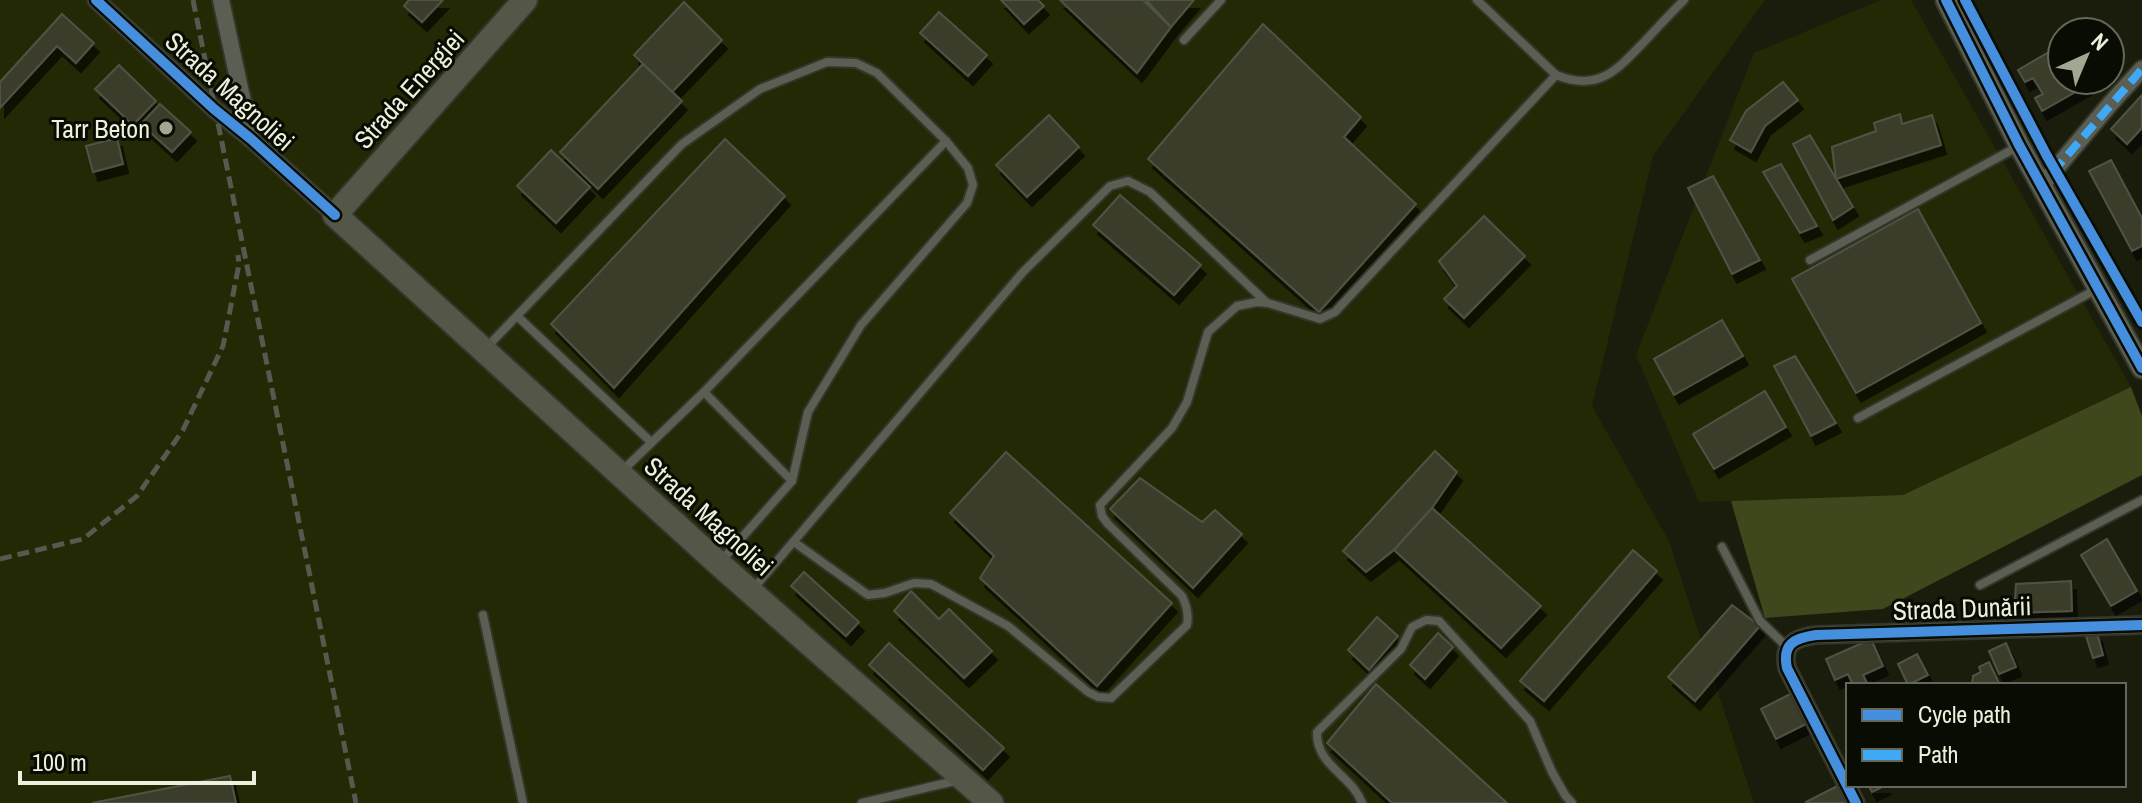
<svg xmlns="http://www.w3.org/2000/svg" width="2142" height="803" font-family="'Archivo Narrow',sans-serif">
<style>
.built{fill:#232904}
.green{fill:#3f471c}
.building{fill:#3b3e29;stroke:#505345;stroke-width:2;filter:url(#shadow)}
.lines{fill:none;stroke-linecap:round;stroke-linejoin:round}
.service-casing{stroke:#33362a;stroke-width:12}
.minor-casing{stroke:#33362a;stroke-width:20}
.tertiary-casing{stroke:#33362a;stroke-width:24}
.secondary-casing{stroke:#33362a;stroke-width:28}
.service{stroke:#5b5e52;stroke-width:8}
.minor{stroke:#5b5e52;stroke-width:16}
.tertiary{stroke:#5b5e52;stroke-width:20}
.secondary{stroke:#545748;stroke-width:24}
.rail{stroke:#56594d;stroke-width:5;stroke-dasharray:12 6;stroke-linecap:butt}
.quiet{stroke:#3fa9f5;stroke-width:8;stroke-dasharray:16 8;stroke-linecap:butt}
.cycleway-casing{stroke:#090c02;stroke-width:15}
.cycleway{stroke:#468fdf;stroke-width:10}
.poi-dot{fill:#a2a794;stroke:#090c02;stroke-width:3}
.labels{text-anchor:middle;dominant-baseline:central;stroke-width:6;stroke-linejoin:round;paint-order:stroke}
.street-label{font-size:26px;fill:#ecf1de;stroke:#090c02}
.poi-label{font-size:26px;fill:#ecf1de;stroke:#090c02;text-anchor:end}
</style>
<defs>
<filter id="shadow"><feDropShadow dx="5" dy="9" stdDeviation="0" flood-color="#0009"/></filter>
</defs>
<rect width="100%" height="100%" fill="#1a1d0c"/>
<g class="built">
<polygon points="0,0 1765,0 1653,156 1592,406 1669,541 1754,803 0,803"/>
<polygon points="1881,0 1911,0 2131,387 1903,495 1699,502 1636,355 1754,53"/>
</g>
<polygon class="green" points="2131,387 2142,416 2142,475 1883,609 1765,618 1731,501 1903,495"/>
<g class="building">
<polygon points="409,0 443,0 422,22 404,6"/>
<polygon points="1001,0 1038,0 1044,6 1024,24"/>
<polygon points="1060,0 1143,0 1171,27 1137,73"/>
<polygon points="1146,0 1194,0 1171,27"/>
<polygon points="684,2 722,40 672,92 634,55"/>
<polygon points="939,12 987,55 968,76 920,33"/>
<polygon points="62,14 94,43 76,63 57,46 0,108 0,82"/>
<polygon points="1263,24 1361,117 1344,137 1416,204 1319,312 1148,159"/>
<polygon points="2061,45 2062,60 2056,64 2062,74 2062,80 2065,80 2068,85 2077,80 2082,80 2086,86 2042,111 2035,98 2043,94 2033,78 2025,82 2018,70"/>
<polygon points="643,64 682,101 598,189 560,152"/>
<polygon points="119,65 156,101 133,125 95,89"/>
<polygon points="1783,82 1798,100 1765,126 1751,152 1730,140 1746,111"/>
<polygon points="2142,95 2142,128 2127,144 2111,129"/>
<polygon points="160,104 191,132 172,152 141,124"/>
<polygon points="1900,114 1902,124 1932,115 1941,145 1836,179 1832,147 1876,131 1874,123"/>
<polygon points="1049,115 1079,147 1027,197 996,165"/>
<polygon points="1810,135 1853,207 1833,220 1793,144"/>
<polygon points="117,138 123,164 93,172 86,146"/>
<polygon points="725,139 785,196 614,388 551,324"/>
<polygon points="551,150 590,187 556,223 517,186"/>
<polygon points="2111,160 2142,218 2142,246 2132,251 2089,171"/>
<polygon points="1781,164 1817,226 1800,233 1763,172"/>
<polygon points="1713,176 1760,260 1732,274 1688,188"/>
<polygon points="1120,195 1201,265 1174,295 1093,225"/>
<polygon points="1918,209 1981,323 1856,393 1792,279"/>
<polygon points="1484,216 1525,256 1464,318 1444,299 1457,286 1439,261"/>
<polygon points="1722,320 1743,356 1674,395 1654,359"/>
<polygon points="1795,356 1836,423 1811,436 1774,366"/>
<polygon points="1765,391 1786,427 1714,469 1693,434"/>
<polygon points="1435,451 1457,472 1432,508 1394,550 1366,572 1343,551"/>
<polygon points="1006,452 1172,603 1097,686 980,578 994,556 950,513"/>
<polygon points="1140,478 1202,522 1215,510 1242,534 1193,588 1110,509"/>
<polygon points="1432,508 1541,606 1501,648 1394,550"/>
<polygon points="2107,539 2137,591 2111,606 2081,555"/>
<polygon points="1633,550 1657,571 1544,701 1520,681"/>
<polygon points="804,572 859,622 846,636 791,586"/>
<polygon points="2071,581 2072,611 2014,613 2016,584"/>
<polygon points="911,591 939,619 949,609 992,651 964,678 894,611"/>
<polygon points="1732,605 1760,626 1695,701 1668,677"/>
<polygon points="1377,617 1398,636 1369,670 1348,650"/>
<polygon points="1438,633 1453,647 1425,679 1410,665"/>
<polygon points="2097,633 2103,655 2093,658 2086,636"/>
<polygon points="1871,639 1883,666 1863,675 1868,685 1853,685 1848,674 1835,680 1826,659"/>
<polygon points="889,643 1004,748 983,770 869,665"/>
<polygon points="2006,643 2016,667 1999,674 1989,651"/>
<polygon points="1917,654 1928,675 1908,685 1898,664"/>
<polygon points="1989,662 2000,685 1972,685 1973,676 1981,672 1979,667"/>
<polygon points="1376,684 1507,803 1392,803 1327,743"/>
<polygon points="1792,693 1808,723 1776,739 1761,709"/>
<polygon points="230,776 236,803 92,803"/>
<polygon points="1868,785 1886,785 1872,792"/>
<polygon points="1837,786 1846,803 1807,803 1806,802"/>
</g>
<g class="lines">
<g class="service-casing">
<g id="service">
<path d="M1477,0l79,75c42,17 60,-4 88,-33 13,-14 26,-28 40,-42"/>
<polyline points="1184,40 1221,0"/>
<polyline points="1810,260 2019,146"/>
<polyline points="517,316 651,442"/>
<polyline points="487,347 682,144 760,89 827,62 856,63 877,73 946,141 968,168 973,185 967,203 861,325 808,412 792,481 722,560"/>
<polyline points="704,392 792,481"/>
<polyline points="1858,418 2097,289"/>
<polyline points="620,473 704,392 946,141"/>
<path d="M794,542l74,53 17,-2 29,-10 17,1 77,42 80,66 10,5 13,1 76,-73c2,-11 0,-19 -5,-29l-74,-72 -6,-8 -2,-11 72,-77 15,-26 21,-70 29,-26 20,-4 11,1 52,16 15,-7 221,-237"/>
<polyline points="1722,547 1760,621 1787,647"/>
<polyline points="1980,585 2142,500"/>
<polyline points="754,588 1023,272 1110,186 1128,181 1150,192 1267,303"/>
<polyline points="483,615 523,803"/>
<polyline points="862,803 959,780"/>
<path d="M1362,803c-11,-29 -46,-37 -45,-71l84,-83 11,-22 14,-7 13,1 91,100 22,51 13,23 7,8"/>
</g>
</g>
<g class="minor-casing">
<g id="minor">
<polyline points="96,0 214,109 251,139 335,215"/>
<polyline points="221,0 251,139"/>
<polyline points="2042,185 2111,103 2142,69"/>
<path d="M1856,803l-69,-135c-5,-24 7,-30 29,-33l326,-10"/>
</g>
</g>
<g class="tertiary-casing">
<polyline id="tertiary" points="1946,0 2019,145 2142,368"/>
</g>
<g class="secondary-casing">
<polyline id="secondary" points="525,0 335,215 718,563 991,803"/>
</g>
<use href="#service" class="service"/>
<use href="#minor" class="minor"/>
<use href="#tertiary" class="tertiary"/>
<use href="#secondary" class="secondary"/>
<g class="rail">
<polyline points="193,0 356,803"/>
<polyline points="0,559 83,539 137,496 183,430 223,346 239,264 238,255"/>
</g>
<polyline class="quiet" points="2052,173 2142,69"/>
<g class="cycleway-casing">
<g id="cycleway">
<polyline points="96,0 214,109 251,139 335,215"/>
<polyline points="1946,0 2019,145 2142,368"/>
<polyline points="1965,0 2047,156 2142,322"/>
<path d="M1856,803l-69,-135c-5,-24 7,-30 29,-33l326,-10"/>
</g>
</g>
<use href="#cycleway" class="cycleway"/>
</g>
<circle class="poi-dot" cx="166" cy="128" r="8"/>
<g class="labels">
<g class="street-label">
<text transform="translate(409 89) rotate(-48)">Strada Energiei</text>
<text transform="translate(230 91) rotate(42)">Strada Magnoliei</text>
<text transform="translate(709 516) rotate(42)">Strada Magnoliei</text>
<text transform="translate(1962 608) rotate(-2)">Strada Dunării</text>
</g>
<g class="poi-label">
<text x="150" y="128">Tarr Beton</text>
</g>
</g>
<rect x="1846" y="683" width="280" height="104" fill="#090c02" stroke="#64685a" stroke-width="2"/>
<rect x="1862" y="709" width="40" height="12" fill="#468fdf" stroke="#64685a" stroke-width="2"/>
<text x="1918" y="723" font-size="24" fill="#ecf1de">Cycle path</text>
<rect x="1862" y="749" width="40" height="12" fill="#3fa9f5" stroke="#64685a" stroke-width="2"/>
<text x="1918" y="763" font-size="24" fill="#ecf1de">Path</text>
<g transform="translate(2086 56) rotate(44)"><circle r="38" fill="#090c02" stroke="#64685a" stroke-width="2"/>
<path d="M0-6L14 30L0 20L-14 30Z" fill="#a2a794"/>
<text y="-12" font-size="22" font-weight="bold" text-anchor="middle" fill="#ecf1de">N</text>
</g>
<path d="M20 771v12h234v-12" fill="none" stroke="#ecf1de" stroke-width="4"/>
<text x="32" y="771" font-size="24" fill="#ecf1de" stroke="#090c02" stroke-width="6" paint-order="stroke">100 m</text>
</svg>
